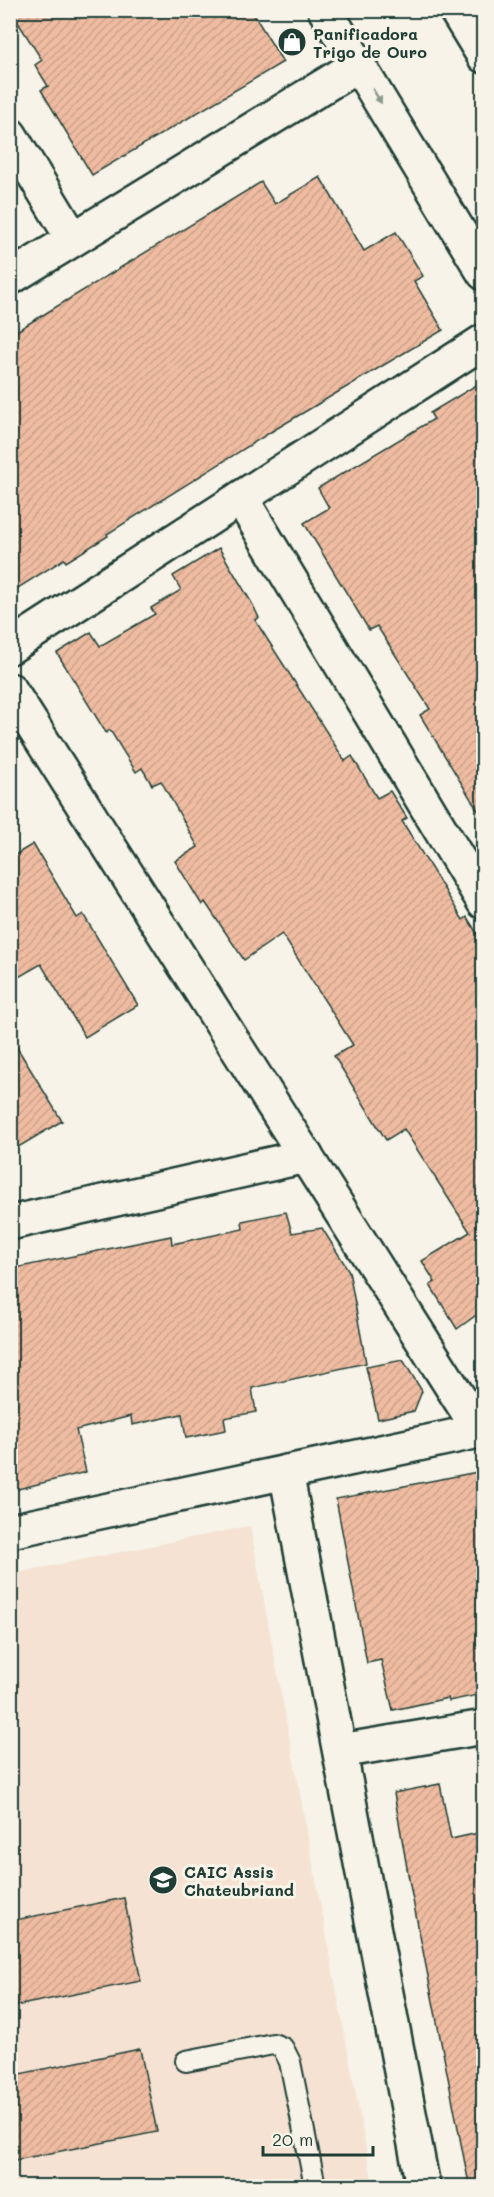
<svg xmlns="http://www.w3.org/2000/svg" width="494" height="2197" font-family="Mali,sans-serif">
<style>
.built{fill:#f5e2d3}
.building{fill:url(#building-hatch);stroke:#1f3d34;stroke-width:1.5}
.lines{fill:none;stroke-linecap:round;stroke-linejoin:round}
.service-casing{stroke:#1f3d34;stroke-width:24}
.minor-casing{stroke:#1f3d34;stroke-width:38}
.tertiary-casing{stroke:#1f3d34;stroke-width:38}
.service{stroke:#f7f3e8;stroke-width:20}
.minor{stroke:#f7f3e8;stroke-width:33}
.tertiary{stroke:#f7f3e8;stroke-width:33}
.oneway{fill:#8b988e}
.labels{text-anchor:middle;dominant-baseline:central;stroke-width:6;stroke-linejoin:round;paint-order:stroke}
.poi-label{font-size:16px;font-weight:bold;fill:#1f3d34;stroke:#f7f3e8;text-anchor:start}
</style>
<defs>
<pattern id="building-hatch" width="6" height="6" patternUnits="userSpaceOnUse" patternTransform="scale(1.5)"><rect width="6" height="6" fill="#efbca1"/><path d="M-1 1l2-2M0 6l6-6M5 7l2-2" fill="none" stroke="#cca28b"/></pattern>
</defs>
<rect width="100%" height="100%" fill="#f7f3e8"/>
<filter id="ink" filterUnits="userSpaceOnUse"><feTurbulence type="fractalNoise" baseFrequency=".0167" numOctaves="2"/><feDisplacementMap in="SourceGraphic" scale="12" xChannelSelector="R" yChannelSelector="G"/><feConvolveMatrix kernelMatrix="1 2 1 2 8 2 1 2 1" color-interpolation-filters="sRGB"/></filter>
<g filter="url(#ink)">
<polygon class="built" points="250,1526 373,2186 11,2186 11,1574"/>
<g class="building">
<polygon points="10,10 251,10 283,62 92,175 41,90 48,86 35,65 42,60"/>
<polygon points="320,177 364,251 396,232 423,276 414,281 443,330 274,430 107,534 108,536 66,562 64,559 10,593 10,335 261,182 275,204"/>
<polygon points="483,381 483,819 420,715 430,709 377,626 369,630 304,523 329,508 318,488 434,419 430,413"/>
<polygon points="219,548 253,605 259,618 255,620 345,761 352,756 377,798 390,791 407,818 402,821 463,920 467,917 483,943 483,1310 457,1329 430,1285 435,1282 422,1261 470,1232 404,1129 386,1140 334,1056 353,1045 282,934 244,960 205,902 202,905 175,861 198,847 161,781 152,785 142,768 136,772 110,730 106,733 57,653 91,632 100,646 155,614 151,608 181,590 173,576"/>
<polygon points="33,844 77,918 83,914 138,1005 85,1037 41,964 10,982 10,858"/>
<polygon points="10,1036 62,1121 10,1152"/>
<polygon points="286,1212 292,1233 322,1228 349,1271 366,1363 252,1388 256,1412 224,1418 226,1430 186,1438 182,1414 132,1425 131,1416 76,1430 86,1472 10,1491 10,1269 171,1236 172,1244 243,1229 242,1221"/>
<polygon points="403,1360 422,1391 414,1411 378,1419 366,1367"/>
<polygon points="483,1471 483,1694 449,1701 448,1698 393,1710 381,1660 367,1663 336,1499"/>
<polygon points="440,1784 451,1839 483,1832 483,2183 469,2184 410,1885 394,1793"/>
<polygon points="124,1898 141,1981 10,2007 10,1921"/>
<polygon points="140,2049 157,2132 10,2161 10,2076"/>
</g>
<g class="lines">
<g class="service-casing">
<polyline id="service" points="186,2061 273,2044 283,2048 290,2062 315,2186"/>
</g>
<g class="minor-casing">
<g id="minor">
<polyline points="10,135 73,239"/>
<polyline points="10,278 358,65"/>
<polyline points="241,498 484,902"/>
<polyline points="10,647 484,341"/>
<polyline points="10,690 480,1431"/>
<polyline points="10,1223 306,1156"/>
<polyline points="286,1472 423,2186"/>
<polyline points="10,1531 484,1430"/>
<polyline points="340,1751 484,1727"/>
</g>
</g>
<g class="tertiary-casing">
<g id="tertiary">
<polyline points="325,10 484,273"/>
<polyline points="456,10 484,56"/>
</g>
</g>
<use href="#service" class="service"/>
<use href="#minor" class="minor"/>
<use href="#tertiary" class="tertiary"/>
</g>
<defs><path id="oneway-solid" d="M-6-.8H1V-3.2L6.5 0L1 3.2V.8H-6Z" transform="scale(1.5)"/></defs>
<use class="oneway" href="#oneway-solid" transform="translate(377 96) rotate(59)"/>
</g>
<defs>
<g id="shop-disc" transform="scale(1.5)"><circle r="9.5" fill="#1f3d34" stroke="#f7f3e8"/><path d="M-5-2.5h2.3a2.7 3.5 0 0 1 5.4 0H5L5.5 6h-11ZM-1.5-2.5h3a1.5 2.3 0 0 0-3 0Z" fill="#fff"/></g>
<g id="school-disc" transform="scale(1.5)"><circle r="9.5" fill="#1f3d34" stroke="#f7f3e8"/><path d="M0-5L7-2L0 1L-7-2ZM-4 1L0 2.5L4 1V4Q0 6-4 4Z" fill="#fff"/></g>
</defs>
<g fill-rule="evenodd">
<use href="#shop-disc" x="292" y="42"/>
<use href="#school-disc" x="163" y="1880"/>
</g>
<g class="labels">
<g class="poi-label">
<text x="313" y="33">Panificadora<tspan x="313" dy="18">Trigo de Ouro</tspan></text>
<text x="184" y="1871">CAIC Assis<tspan x="184" dy="18">Chateubriand</tspan></text>
</g>
</g>
<rect width="494" height="2197" fill="none" stroke="#f7f3e8" stroke-width="36"/>
<rect x="18" y="18" width="458" height="2161" fill="none" stroke="#1f3d34" stroke-width="2" filter="url(#ink)"/>
<path d="M263 2146v9h110v-9" fill="none" stroke="#1f3d34" stroke-width="3"/>
<text x="272" y="2146" font-size="18" fill="#1f3d34" stroke="#f7f3e8" stroke-width="4.5" paint-order="stroke">20 m</text>
</svg>
